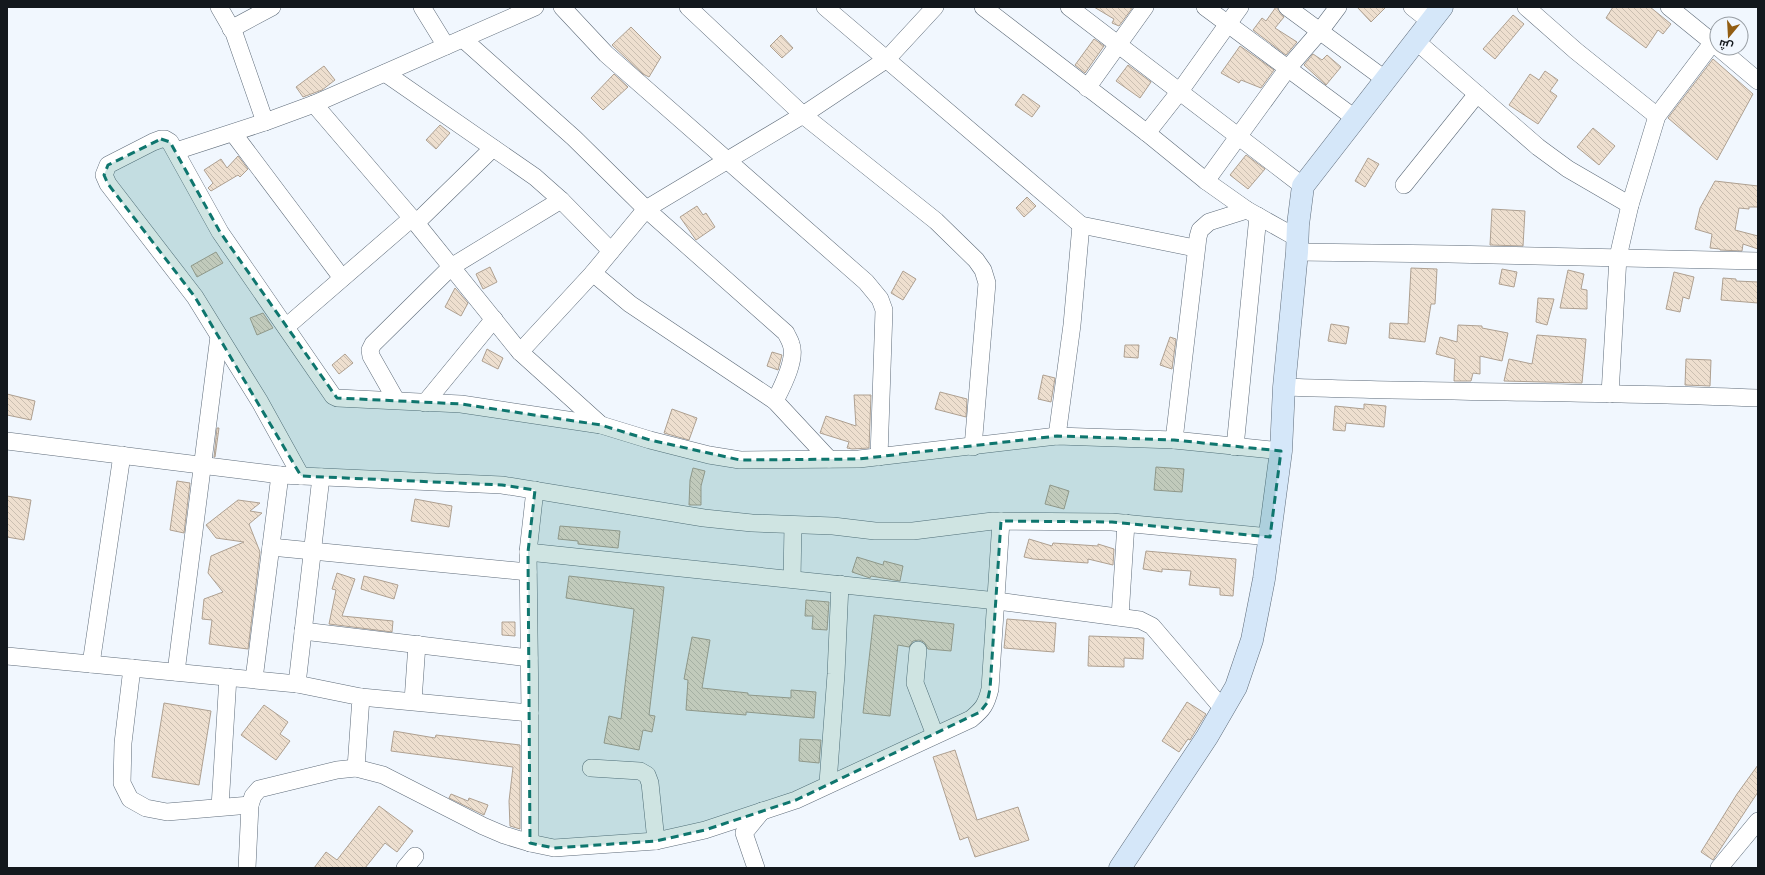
<svg xmlns="http://www.w3.org/2000/svg" width="1765" height="875" font-family="Helvetica,Cairo,sans-serif">
<style>
.building{fill:url(#building-back-hatch);stroke:#aea091}
.lines{fill:none;stroke-linecap:round;stroke-linejoin:round}
.minor-casing{stroke:#5f6c7a;stroke-width:18}
.secondary-casing{stroke:#5f6c7a;stroke-width:23}
.minor{stroke:#fff;stroke-width:17}
.secondary{stroke:#d5e7f9;stroke-width:22}
.marked{fill:#0f766e;fill-opacity:0.2;stroke:#0f766e;stroke-width:3;stroke-dasharray:8 5;stroke-linejoin:round}
</style>
<defs>
<pattern id="building-back-hatch" width="6" height="6" patternUnits="userSpaceOnUse"><rect width="6" height="6" fill="#eedfcf"/><path d="M-1 5l2 2M0 0l6 6M5-1l2 2" fill="none" stroke="#cbbfb1"/></pattern>
</defs>
<rect width="100%" height="100%" fill="#f1f7fe"/>
<g class="building">
<polygon points="1094,7 1133,7 1119,26 1112,23 1114,19"/>
<polygon points="1276,7 1284,17 1275,28 1297,42 1286,55 1253,30 1262,18 1266,21"/>
<polygon points="1357,7 1386,7 1371,22"/>
<polygon points="1613,7 1650,7 1671,24 1663,34 1658,30 1646,48 1606,18"/>
<polygon points="1513,15 1524,24 1495,59 1483,49"/>
<polygon points="631,27 661,57 649,77 643,74 612,45"/>
<polygon points="781,35 793,48 782,58 770,46"/>
<polygon points="1094,39 1104,46 1085,73 1075,65"/>
<polygon points="1240,46 1274,70 1261,88 1241,80 1239,83 1221,73"/>
<polygon points="1313,54 1322,60 1327,55 1341,67 1326,85 1304,65"/>
<polygon points="1713,59 1753,94 1717,160 1668,118"/>
<polygon points="1128,65 1151,82 1140,98 1116,81"/>
<polygon points="324,66 335,80 322,90 303,97 296,87"/>
<polygon points="1545,71 1558,80 1550,91 1557,96 1538,124 1509,105 1530,74 1539,80"/>
<polygon points="614,74 628,87 603,110 591,98"/>
<polygon points="1023,94 1040,106 1032,117 1015,105"/>
<polygon points="440,125 450,133 436,149 426,140"/>
<polygon points="1593,128 1615,146 1599,165 1577,147"/>
<polygon points="1246,155 1265,169 1248,189 1230,175"/>
<polygon points="238,156 248,169 240,177 238,175 211,191 208,188 213,183 204,170 221,159 227,168"/>
<polygon points="1368,158 1379,164 1365,187 1355,181"/>
<polygon points="1715,181 1758,186 1758,207 1749,207 1749,209 1739,208 1735,230 1758,236 1758,249 1743,244 1742,251 1720,250 1720,249 1710,248 1712,234 1695,229 1700,208"/>
<polygon points="1027,197 1036,206 1024,217 1016,208"/>
<polygon points="697,206 703,215 706,213 715,227 696,240 680,217"/>
<polygon points="1492,209 1525,211 1523,246 1490,245"/>
<polygon points="216,252 223,263 197,277 191,266"/>
<polygon points="490,267 497,282 483,289 476,274"/>
<polygon points="1411,268 1437,269 1435,304 1431,304 1425,342 1389,338 1390,323 1408,324"/>
<polygon points="1502,269 1517,272 1514,287 1499,284"/>
<polygon points="1568,270 1584,274 1581,289 1587,290 1587,309 1560,308"/>
<polygon points="903,271 916,279 903,300 891,293"/>
<polygon points="1674,272 1694,277 1689,299 1683,297 1680,312 1666,309"/>
<polygon points="1723,278 1736,279 1736,281 1758,282 1758,303 1721,300"/>
<polygon points="455,288 468,303 461,316 445,307"/>
<polygon points="1538,298 1554,299 1547,325 1536,322"/>
<polygon points="263,313 273,328 257,335 250,318"/>
<polygon points="1331,324 1349,327 1346,344 1328,341"/>
<polygon points="1458,325 1482,326 1482,328 1508,333 1502,361 1480,356 1480,374 1473,373 1471,381 1454,381 1455,359 1436,354 1440,337 1457,342"/>
<polygon points="1537,335 1586,339 1582,383 1504,381 1509,359 1532,364"/>
<polygon points="1170,337 1176,339 1172,369 1160,365"/>
<polygon points="1125,345 1139,345 1138,358 1124,357"/>
<polygon points="487,349 503,358 498,369 482,361"/>
<polygon points="772,352 782,355 778,370 767,366"/>
<polygon points="345,354 353,363 339,374 332,365"/>
<polygon points="1686,359 1711,360 1710,386 1685,385"/>
<polygon points="1043,375 1055,378 1051,402 1038,399"/>
<polygon points="940,392 967,399 966,417 935,409"/>
<polygon points="7,394 35,401 31,420 7,415"/>
<polygon points="854,395 871,395 869,448 852,449 847,448 849,442 820,433 826,416 856,426"/>
<polygon points="1364,404 1386,406 1384,427 1346,423 1345,431 1333,430 1335,406 1364,409"/>
<polygon points="672,409 697,418 689,440 664,433"/>
<polygon points="217,428 219,428 215,457 214,457"/>
<polygon points="1156,467 1184,469 1182,492 1154,490"/>
<polygon points="693,468 705,471 701,486 701,505 689,505 690,480"/>
<polygon points="177,481 190,483 184,533 170,530"/>
<polygon points="1050,485 1069,491 1064,509 1045,504"/>
<polygon points="7,496 31,500 24,540 7,537"/>
<polygon points="415,499 452,506 449,527 411,521"/>
<polygon points="238,500 260,503 250,511 262,513 249,524 260,552 248,649 209,644 212,620 202,619 204,599 223,592 208,573 211,556 244,542 216,538 206,525"/>
<polygon points="560,526 620,531 618,548 578,544 578,541 558,539"/>
<polygon points="1029,539 1052,546 1053,543 1098,546 1098,544 1114,549 1113,565 1088,559 1088,563 1033,559 1024,557"/>
<polygon points="1146,551 1236,559 1233,596 1220,595 1220,588 1189,585 1191,571 1162,569 1162,572 1143,569"/>
<polygon points="857,557 883,565 884,561 903,566 900,581 871,576 870,578 852,572"/>
<polygon points="337,573 355,579 342,616 393,621 392,632 329,624 336,590 332,589"/>
<polygon points="364,576 398,585 394,599 361,589"/>
<polygon points="569,576 664,587 649,715 655,716 652,732 643,730 639,750 604,743 609,716 621,719 634,609 566,598"/>
<polygon points="806,600 829,602 827,630 812,629 813,616 805,616"/>
<polygon points="874,615 954,624 951,651 928,649 924,642 919,640 913,641 909,647 898,645 890,716 863,713"/>
<polygon points="1007,619 1056,623 1054,652 1004,648"/>
<polygon points="502,622 515,622 515,636 502,635"/>
<polygon points="1089,636 1144,638 1143,659 1124,658 1124,667 1088,666"/>
<polygon points="692,637 710,640 702,688 748,693 748,695 791,698 791,690 816,692 814,718 746,712 746,715 686,710 688,680 684,679"/>
<polygon points="1187,702 1206,714 1190,740 1188,739 1179,752 1162,741"/>
<polygon points="164,703 211,711 199,785 152,777"/>
<polygon points="264,705 288,722 280,734 290,741 276,760 241,735"/>
<polygon points="394,731 435,738 436,735 520,745 520,829 510,826 509,801 513,767 391,751"/>
<polygon points="800,739 821,740 819,763 799,761"/>
<polygon points="955,750 977,820 1018,807 1029,840 975,857 968,837 960,840 933,757"/>
<polygon points="1758,765 1758,792 1713,860 1701,852 1737,794"/>
<polygon points="451,794 468,801 469,798 488,805 484,815 449,798"/>
<polygon points="379,806 413,831 397,852 385,843 365,868 314,868 326,852 337,860"/>
</g>
<g class="lines">
<g class="minor-casing">
<g id="minor">
<polyline points="219,7 234,33 265,122"/>
<polyline points="422,7 446,46"/>
<polyline points="562,7 606,54 866,282 880,299 884,310 879,457"/>
<polyline points="688,7 803,115 936,221 976,260 983,270 987,283 973,447"/>
<polyline points="825,7 1081,225 1195,248"/>
<polyline points="983,7 1147,133 1206,181 1247,210 1297,238"/>
<polyline points="1069,7 1303,186"/>
<polyline points="1205,7 1356,119"/>
<polyline points="1287,7 1386,80"/>
<polyline points="1412,7 1431,22"/>
<polyline points="1526,7 1576,51 1657,116"/>
<polyline points="1669,7 1717,46"/>
<polyline points="231,29 272,7"/>
<path d="M463,39l111,99 72,71 140,124c1,3 4,7 5,11 6,15 -9,43 -16,57"/>
<polyline points="1416,41 1538,147 1568,169 1630,205"/>
<polyline points="1719,48 1758,81"/>
<polyline points="385,73 535,177 561,200 611,251"/>
<polyline points="1087,88 1145,7"/>
<polyline points="314,104 416,223 520,352 601,425"/>
<polyline points="233,133 342,278"/>
<polyline points="1147,133 1180,91 1240,7"/>
<polyline points="176,151 265,122 314,104 535,7"/>
<polyline points="1206,181 1288,68 1320,31 1338,7"/>
<polyline points="1404,185 1477,94"/>
<polyline points="416,223 493,148"/>
<polyline points="1297,252 1449,254 1758,261"/>
<polyline points="593,273 630,304 775,401 829,459"/>
<polyline points="286,327 412,218"/>
<polyline points="520,352 593,273 646,209 803,115 887,59 935,7"/>
<path d="M1284,387c158,6 316,4 474,11"/>
<polyline points="1610,394 1618,257 1630,205 1657,116 1713,42"/>
<polyline points="396,400 371,356 370,350 373,344 451,267 561,200"/>
<polyline points="425,403 494,319"/>
<polyline points="1057,436 1072,325 1081,225"/>
<polyline points="1174,440 1198,237 1200,230 1209,222 1247,210"/>
<polyline points="7,441 280,475 502,485 704,518 752,523 833,526 875,531 913,531 993,521 1112,522 1270,537"/>
<polyline points="1235,447 1258,216"/>
<polyline points="301,476 260,402 195,297 108,184 104,175 108,165 153,142 161,139 165,139 170,142 220,232 333,396 337,398 461,404 601,425 650,440 709,455 740,460 859,459 1057,436 1174,440 1281,451"/>
<polyline points="271,547 528,572"/>
<polyline points="528,552 997,601 1140,620 1152,626 1223,709"/>
<polyline points="792,579 793,525"/>
<polyline points="1120,617 1126,523"/>
<polyline points="303,631 529,658"/>
<polyline points="918,650 915,683 935,735"/>
<polyline points="7,656 297,684 361,697 356,768"/>
<polyline points="91,664 122,455"/>
<polyline points="132,668 123,743 122,783 130,799 146,808 167,812 250,805"/>
<polyline points="176,672 219,336"/>
<polyline points="254,679 280,475"/>
<polyline points="297,684 321,477"/>
<polyline points="361,697 530,713"/>
<polyline points="413,701 417,644"/>
<path d="M591,768l49,3 7,4 3,8 6,58 49,-11 91,-30 175,-81c12,-10 15,-14 19,-30l11,-168"/>
<polyline points="828,783 836,674 840,584"/>
<polyline points="220,807 228,677"/>
<polyline points="530,843 530,713 528,552 535,490"/>
<polyline points="247,868 250,805 253,796 259,789 337,770 356,768 383,775 483,826 504,835 530,843 554,848 656,841"/>
<polyline points="405,868 415,856"/>
<polyline points="756,868 744,833 762,811"/>
<polyline points="1719,868 1758,821"/>
</g>
</g>
<g class="secondary-casing">
<polyline id="secondary" points="1120,868 1207,737 1236,687 1252,640 1264,579 1281,451 1284,387 1297,252 1298,225 1303,186 1442,7"/>
</g>
<use href="#minor" class="minor"/>
<use href="#secondary" class="secondary"/>
</g>
<path class="marked" d="M161,139l9,3 50,90 117,166 124,6 140,21 49,15 90,20 119,-1 198,-23 117,4 107,11 -11,86 -158,-15 -111,-1 -11,168 -3,14 -7,9 -184,88 -91,30 -49,11 -102,7 -24,-5 -2,-291 7,-62 -33,-5 -201,-9 -106,-179 -87,-113 -4,-9 4,-10z"/>
<rect width="1765" height="875" fill="none" stroke="#13181d" stroke-width="16"/>
<g transform="translate(1729 36) rotate(198)"><circle r="19" fill="#f1f7fe" stroke="#989ea4"/>
<path d="M0-3L7 15L0 10L-7 15Z" fill="#925d12"/>
<text y="-6" font-size="11" font-weight="bold" text-anchor="middle" fill="#13181d">ش</text>
</g>
</svg>
